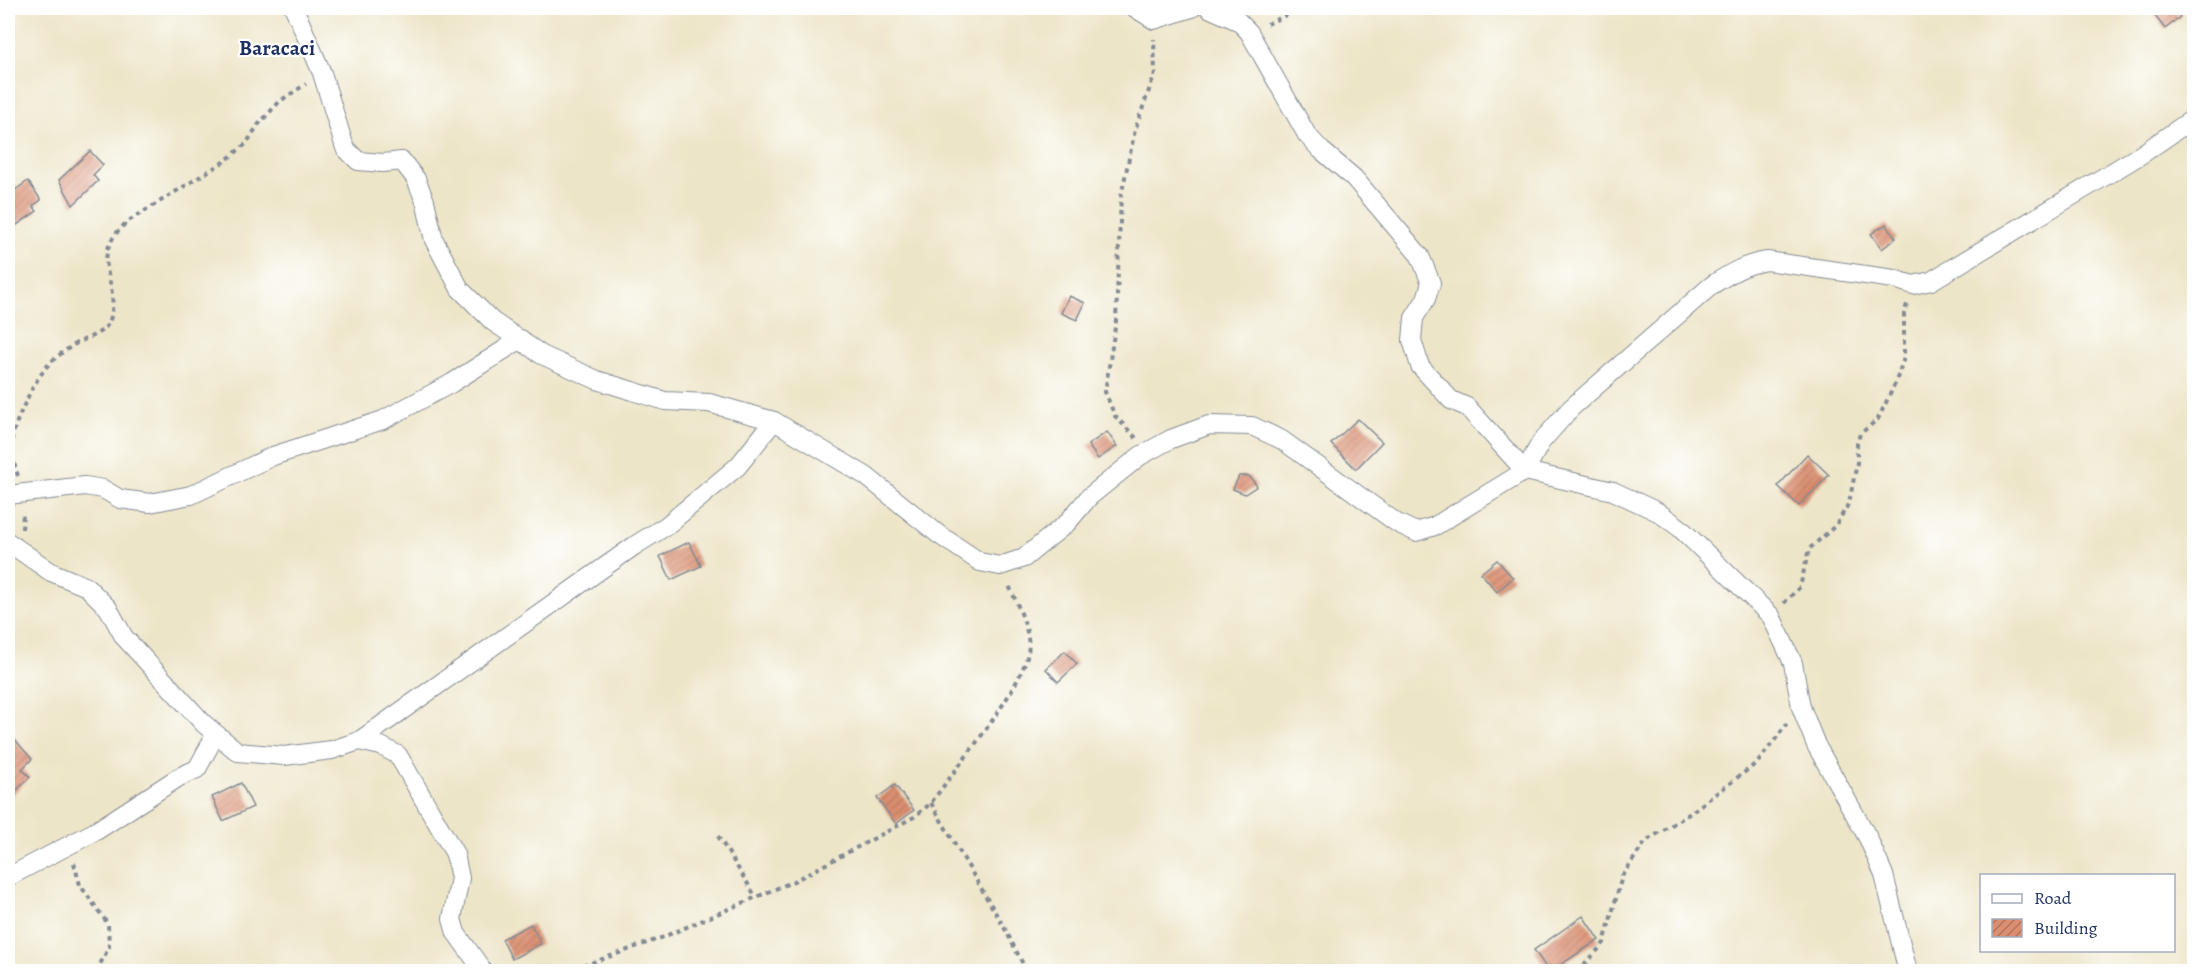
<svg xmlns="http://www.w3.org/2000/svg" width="2202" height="979" font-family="Alegreya,serif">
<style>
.building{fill:url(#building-hatch)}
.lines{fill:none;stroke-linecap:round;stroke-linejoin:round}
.minor-casing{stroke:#848a93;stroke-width:20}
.path{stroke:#848a93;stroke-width:4;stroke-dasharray:4.5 4.5;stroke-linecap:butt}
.minor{stroke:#fff;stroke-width:18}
.labels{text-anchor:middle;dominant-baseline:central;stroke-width:4.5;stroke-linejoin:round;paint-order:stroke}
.quarter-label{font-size:21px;font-weight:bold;fill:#1b2f5e;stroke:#fff}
</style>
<defs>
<pattern id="building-hatch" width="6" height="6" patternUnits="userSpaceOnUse" patternTransform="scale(1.5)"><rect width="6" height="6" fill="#dc8f70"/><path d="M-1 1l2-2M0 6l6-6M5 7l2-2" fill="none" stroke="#b2755f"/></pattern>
</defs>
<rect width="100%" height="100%" fill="#fff"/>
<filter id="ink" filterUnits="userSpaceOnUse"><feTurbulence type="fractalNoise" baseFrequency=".0167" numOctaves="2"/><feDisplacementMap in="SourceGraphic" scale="12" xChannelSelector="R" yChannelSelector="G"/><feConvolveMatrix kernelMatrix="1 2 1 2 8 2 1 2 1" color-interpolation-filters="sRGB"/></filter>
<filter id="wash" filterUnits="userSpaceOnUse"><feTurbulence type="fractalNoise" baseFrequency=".008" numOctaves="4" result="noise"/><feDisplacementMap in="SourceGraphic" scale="24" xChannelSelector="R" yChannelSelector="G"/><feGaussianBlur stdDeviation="1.35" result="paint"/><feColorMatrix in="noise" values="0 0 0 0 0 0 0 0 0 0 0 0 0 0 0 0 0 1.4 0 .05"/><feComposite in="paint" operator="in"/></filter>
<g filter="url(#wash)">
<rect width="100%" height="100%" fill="#ede5c8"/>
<g id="blocks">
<g class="building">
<polygon points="2149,8 2173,8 2180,17 2165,29"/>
<polygon points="90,151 103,165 93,175 98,181 73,205 59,180"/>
<polygon points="28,181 41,200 33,206 37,211 8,231 8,195"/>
<polygon points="1886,224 1896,238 1882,249 1871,234"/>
<polygon points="1069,296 1085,303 1077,320 1061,313"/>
<polygon points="1358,419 1382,442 1356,469 1331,444"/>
<polygon points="1107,432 1117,446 1098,459 1088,445"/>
<polygon points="1807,454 1829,475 1799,506 1778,486"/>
<polygon points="1239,476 1249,476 1257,486 1245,494 1233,489"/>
<polygon points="689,542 701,566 671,580 660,556"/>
<polygon points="1497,560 1513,578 1497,592 1481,573"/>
<polygon points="1065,651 1077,664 1058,682 1046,669"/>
<polygon points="8,732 32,759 22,769 30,777 8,799"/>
<polygon points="241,783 253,807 223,821 212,797"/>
<polygon points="895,785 914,810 896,824 877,798"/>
<polygon points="1583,916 1599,940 1549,972 1534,950"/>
<polygon points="531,924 541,944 512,959 502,939"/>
</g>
</g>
</g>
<g filter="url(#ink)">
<use href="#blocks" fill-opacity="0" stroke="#848a93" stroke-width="1.5"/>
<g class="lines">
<g class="minor-casing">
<g id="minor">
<path d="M294,8l28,65 23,75 13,13 25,2 19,-2 14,18 9,22 9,39 26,49 32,32 50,34 55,25 68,21 44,2 65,18 92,55 72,58 42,28 20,4 24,-8 43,-35 22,-26 51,-41 31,-17 38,-14 43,1 30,14 115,83 19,9 19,-6 90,-55 16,-29 30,-34 141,-123c19,-12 33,-21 55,-24l127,18 19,6 18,-4 211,-127 52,-36"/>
<polyline points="1135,8 1154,20 1192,8"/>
<polyline points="1209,8 1238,21 1249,32 1307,135 1321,150 1354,178 1420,256 1431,283 1426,299 1414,318 1412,340 1420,366 1451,400 1467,407 1525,471 1613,491 1658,512 1680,528 1771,616 1793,663 1801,707 1816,745 1868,838 1884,875 1908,972"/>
<polyline points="8,495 85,486 103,489 120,499 150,503 191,495 273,456 383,420 452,383 521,339"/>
<polyline points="8,542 51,572 87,587 108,608 124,637 204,724 238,752 284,756 332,750 359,741 634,546 666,526 738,466 774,421"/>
<polyline points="359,741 381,746 398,755 455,854 460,878 452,919 456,933 484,972"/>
<polyline points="8,877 96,831 179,777 197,769 216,734"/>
</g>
</g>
<g class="path">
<polyline points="1267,24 1301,8"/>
<polyline points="1136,438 1115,416 1105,392 1116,321 1121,196 1135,130 1155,73 1154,39"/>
<path d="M18,476c-4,-12 -7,-24 -6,-36 2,-17 20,-54 30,-67 6,-10 18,-19 27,-25 11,-9 36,-13 41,-28 12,-41 -25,-60 17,-98l98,-61 21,-17 12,-19 22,-24 26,-17"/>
<polyline points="22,529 23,513"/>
<polyline points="1784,603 1800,587 1809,549 1836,525 1849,503 1857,463 1857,443 1860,434 1878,419 1895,384 1904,358 1904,314 1908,301"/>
<polyline points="931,803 1005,929 1027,972"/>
<polyline points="718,836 756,897"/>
<polyline points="74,863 80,885 108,924 109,947 96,972"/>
<path d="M566,972l95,-34 133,-57 120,-64 17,-14c25,-35 89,-111 97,-150 4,-22 -12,-50 -20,-70"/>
<polyline points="1578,972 1604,943 1622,876 1646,841 1689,814 1758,762 1787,724"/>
</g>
<use href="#minor" class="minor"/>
</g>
</g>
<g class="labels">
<g class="quarter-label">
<text x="277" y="48">Baracaci</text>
</g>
</g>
<rect width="2202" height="979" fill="none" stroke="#fff" stroke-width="30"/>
<rect x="1980" y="874" width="195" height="78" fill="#ffffff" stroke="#a4acbf" stroke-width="1.5"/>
<rect x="1992" y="894" width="30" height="9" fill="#ffffff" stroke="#a4acbf" stroke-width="1.5"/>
<text x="2034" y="904" font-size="18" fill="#1b2f5e">Road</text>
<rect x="1992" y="919" width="30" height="18" fill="url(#building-hatch)" stroke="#a4acbf" stroke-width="1.5"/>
<text x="2034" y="934" font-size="18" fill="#1b2f5e">Building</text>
</svg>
